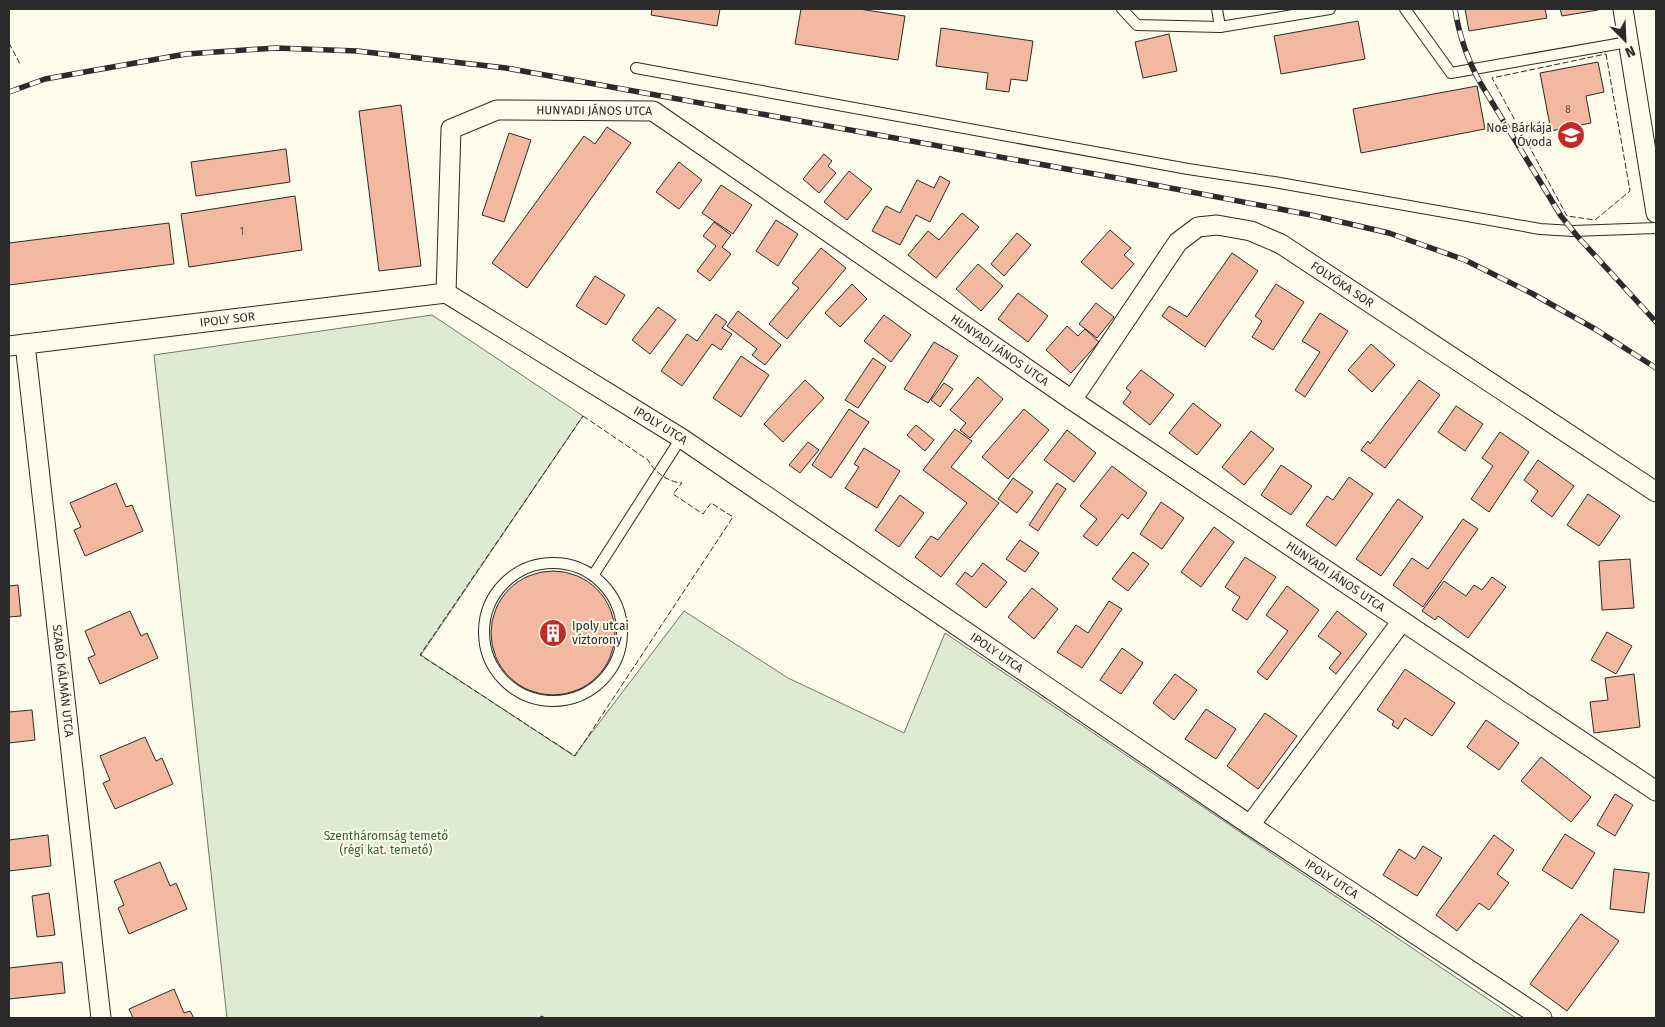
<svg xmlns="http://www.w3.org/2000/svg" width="1665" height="1027" font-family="'Fira Sans',sans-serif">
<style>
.green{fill:#deebd1;stroke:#74746e}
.building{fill:#f2b8a0;stroke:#2b2b2b}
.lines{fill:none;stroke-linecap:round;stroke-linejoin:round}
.lane-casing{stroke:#2b2b2b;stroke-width:12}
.street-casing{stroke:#2b2b2b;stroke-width:21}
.lane{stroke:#fdfbea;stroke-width:10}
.street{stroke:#fdfbea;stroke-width:19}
.rail-casing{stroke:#2b2b2b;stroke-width:5.5}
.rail{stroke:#fdfbea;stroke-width:4;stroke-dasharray:11;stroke-linecap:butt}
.fence{stroke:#2b2b2b;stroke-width:1;stroke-dasharray:6 2.5;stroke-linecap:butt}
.labels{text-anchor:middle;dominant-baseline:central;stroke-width:4;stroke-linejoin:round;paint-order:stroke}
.number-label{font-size:10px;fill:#5d4e48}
.street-label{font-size:12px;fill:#2b2b2b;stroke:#fdfbea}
.poi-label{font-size:12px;fill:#2b2b2b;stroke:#fdfbea;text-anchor:end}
.park-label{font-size:12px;fill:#34623c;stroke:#fdfbea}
</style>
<rect width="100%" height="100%" fill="#fdfbea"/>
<polygon class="green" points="432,315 583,416 421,655 574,756 684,611 788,678 904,733 945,633 1516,1018 227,1018 154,355"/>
<g class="building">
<polygon points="652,9 720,9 717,26 651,15"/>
<polygon points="801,9 859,9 905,16 898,60 795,44"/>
<polygon points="1465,9 1545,9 1547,18 1469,31"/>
<polygon points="1560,9 1598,9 1598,10 1562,16"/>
<polygon points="1358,21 1365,59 1281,74 1274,36"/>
<polygon points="941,28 1033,41 1027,81 1011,79 1009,92 986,89 988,73 936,66"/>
<polygon points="1169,34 1177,71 1143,78 1135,42"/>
<polygon points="1598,62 1604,92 1586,96 1591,123 1551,131 1540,73"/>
<polygon points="1477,86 1485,129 1361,153 1353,109"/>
<polygon points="401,105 421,266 379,271 359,111"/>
<polygon points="607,127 631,143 527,288 492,263 584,136 595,144"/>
<polygon points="509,133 531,140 504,222 482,215"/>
<polygon points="286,149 290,182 196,196 191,162"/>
<polygon points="824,154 832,161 828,166 836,173 819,193 803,179"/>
<polygon points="679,162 702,180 679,209 656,192"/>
<polygon points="849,171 872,189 847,220 824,202"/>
<polygon points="940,176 950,182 930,222 916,215 900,245 872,231 886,206 900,213 917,180 934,188"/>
<polygon points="721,185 752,205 733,234 702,213"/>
<polygon points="295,196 302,250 189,267 181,214"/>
<polygon points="962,213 979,227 936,278 908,255 928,231 939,240"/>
<polygon points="776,220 798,234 778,266 756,251"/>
<polygon points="714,222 731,235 722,247 731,254 710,281 697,271 716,246 703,236"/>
<polygon points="169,223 174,264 9,285 9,243"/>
<polygon points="1110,230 1131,248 1124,255 1134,264 1112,289 1081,262"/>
<polygon points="1017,233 1031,245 1004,276 991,264"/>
<polygon points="821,248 846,268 787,339 769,324 799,288 792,283"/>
<polygon points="1232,253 1258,271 1205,347 1162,316 1169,306 1187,317"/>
<polygon points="978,264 1003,286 981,311 956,289"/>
<polygon points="595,276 625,295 606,325 576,306"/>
<polygon points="852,284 867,299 840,327 825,313"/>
<polygon points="1276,284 1304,302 1273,350 1252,337 1262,321 1255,316"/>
<polygon points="1018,293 1048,316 1028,342 998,319"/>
<polygon points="1096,303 1114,317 1097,338 1079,324"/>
<polygon points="658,307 676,320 650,354 632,340"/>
<polygon points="738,311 781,345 765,365 752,355 757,349 727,326"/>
<polygon points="1320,313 1348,331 1305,397 1295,390 1320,352 1302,341"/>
<polygon points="716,314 727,322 722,328 732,334 721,350 712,344 682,386 661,371 687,334 697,341"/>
<polygon points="884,315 911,335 891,362 864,341"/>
<polygon points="1067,326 1078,336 1085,329 1099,342 1071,373 1046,350"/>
<polygon points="934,342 958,356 928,403 904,389"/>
<polygon points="1371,344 1395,365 1372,392 1348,370"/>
<polygon points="741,356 769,375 741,417 713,398"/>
<polygon points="873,358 886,367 858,408 845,400"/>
<polygon points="1141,370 1174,395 1150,425 1123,403 1131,392 1126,388"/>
<polygon points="978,377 1003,399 970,438 960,430 966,423 950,410"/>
<polygon points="805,380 824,398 783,442 764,424"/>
<polygon points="1419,380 1440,395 1385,468 1361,450 1368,441 1370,444"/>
<polygon points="944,383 953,389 940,407 931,400"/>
<polygon points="1193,403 1221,425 1197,455 1169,433"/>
<polygon points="1456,406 1483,424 1465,451 1438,432"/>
<polygon points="849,409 869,422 831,478 812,465"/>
<polygon points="1024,409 1049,430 1008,479 982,457"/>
<polygon points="916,425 934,440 925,451 907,435"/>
<polygon points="955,429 972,441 951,467 999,503 941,577 915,557 931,536 938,540 967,503 923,470"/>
<polygon points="1067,430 1096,453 1074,482 1044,460"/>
<polygon points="1251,431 1274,449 1244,485 1222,467"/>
<polygon points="1500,432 1529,452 1489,512 1471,499 1493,466 1482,458"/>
<polygon points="808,442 819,450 800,473 789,465"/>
<polygon points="864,448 900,471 877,508 845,488 859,467 854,464"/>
<polygon points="1538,460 1574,486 1552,517 1531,501 1538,491 1524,480"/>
<polygon points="1281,465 1312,486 1291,515 1261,495"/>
<polygon points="1112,466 1147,493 1128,519 1122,514 1097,546 1083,536 1097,519 1080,506"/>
<polygon points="1349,477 1373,494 1336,546 1306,525 1327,496 1333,500"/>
<polygon points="1013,478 1033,492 1017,513 998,499"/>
<polygon points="116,483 126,507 132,505 143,531 85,556 74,530 81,527 70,503"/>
<polygon points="1057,483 1066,489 1038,531 1029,525"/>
<polygon points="1588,494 1620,516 1599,546 1567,525"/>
<polygon points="900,495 924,513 899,547 875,530"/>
<polygon points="1398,499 1423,517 1381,576 1356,559"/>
<polygon points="1161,502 1184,518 1162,549 1140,534"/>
<polygon points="1463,519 1478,529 1423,607 1393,585 1412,558 1428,569"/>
<polygon points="1214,527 1234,542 1201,587 1181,572"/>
<polygon points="1020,540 1039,553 1025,572 1006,559"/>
<polygon points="1133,552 1149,564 1128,591 1112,579"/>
<polygon points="1245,557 1276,577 1247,620 1232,610 1240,597 1225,587"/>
<polygon points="1630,559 1634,608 1602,610 1599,561"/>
<polygon points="983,563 1007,582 986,608 956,584 965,572 972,577"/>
<circle cx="553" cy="633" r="62"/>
<polygon points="1492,577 1506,587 1468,638 1438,616 1435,620 1422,611 1444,581 1466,596 1474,585 1482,590"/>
<polygon points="18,585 21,616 9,617 9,586"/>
<polygon points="1287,586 1319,610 1267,680 1257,672 1288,631 1266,615"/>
<polygon points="1032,588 1058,609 1034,639 1008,617"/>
<polygon points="1109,601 1122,609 1082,668 1057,652 1076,625 1088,633"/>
<polygon points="130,611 141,636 147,633 158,658 100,684 88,658 95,655 85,631"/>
<polygon points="1337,611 1367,634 1336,674 1329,668 1341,653 1318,636"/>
<polygon points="1607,632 1632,646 1616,674 1591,660"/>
<polygon points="1122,648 1143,663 1121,694 1100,680"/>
<polygon points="1405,669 1455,703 1432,736 1405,718 1398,729 1392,725 1394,721 1377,710"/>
<polygon points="1175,674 1197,690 1174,720 1153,703"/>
<polygon points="1634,674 1640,727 1594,733 1590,702 1608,700 1605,678"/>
<polygon points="1206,709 1236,729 1216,759 1185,739"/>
<polygon points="32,710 35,740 9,743 9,712"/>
<polygon points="1265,713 1297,736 1258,789 1227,766"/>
<polygon points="1486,720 1519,743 1499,770 1467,747"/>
<polygon points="145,737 156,761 162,758 173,784 115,809 103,783 110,780 100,756"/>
<polygon points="1541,757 1591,797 1571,822 1521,781"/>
<polygon points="1615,794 1633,805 1615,836 1597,825"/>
<polygon points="1565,834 1595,853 1572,889 1542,870"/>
<polygon points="48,835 51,866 9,871 9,840"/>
<polygon points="1494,835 1514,850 1497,874 1509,883 1489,910 1479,903 1457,931 1436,915"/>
<polygon points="1423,846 1442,858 1417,896 1383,875 1399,849 1415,859"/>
<polygon points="160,862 170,886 176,883 187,909 129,934 118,908 124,905 114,881"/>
<polygon points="1614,869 1649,873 1644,913 1610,909"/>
<polygon points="49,893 55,935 37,937 32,896"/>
<polygon points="1581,914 1619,941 1567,1011 1530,984"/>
<polygon points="62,962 65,993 9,999 9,968"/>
<polygon points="174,989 184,1013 190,1011 194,1018 133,1018 129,1009"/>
</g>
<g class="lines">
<g class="lane-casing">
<g id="lane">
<polyline points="1122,9 1137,25 1220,27"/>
<polyline points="1217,9 1220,27 1330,9"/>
<polyline points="1405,9 1451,73 1628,42"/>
<polyline points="636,68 1188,169 1274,182 1540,229 1573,231 1656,228"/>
<circle cx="553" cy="632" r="69"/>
<polyline points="594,574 681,438"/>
</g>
</g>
<g class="street-casing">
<g id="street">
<polyline points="1623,9 1656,213"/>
<path id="s1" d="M446,293l5,-164 46,-19 156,1 419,289 584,391"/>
<path id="s2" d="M446,293l235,145 569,387 292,193"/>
<path id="s3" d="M25,344l76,674"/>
<path id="s4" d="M9,346l437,-53"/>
<path id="s5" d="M1072,400l106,-158 20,-15 19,-2 34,6 30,13 375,248"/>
<polyline points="1250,825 1402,621"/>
</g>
</g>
<use href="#lane" class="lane"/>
<use href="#street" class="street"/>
<g class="rail-casing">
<g id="rail">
<path d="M1455,9c4,26 13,52 26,75l80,132 17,21 78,85"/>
<polyline points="9,92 45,79 186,54 276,48 357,51 506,68 1139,182 1311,215 1389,233 1465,260 1533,294 1595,329 1656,368"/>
</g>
</g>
<use href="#rail" class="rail"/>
<g class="fence">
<polyline points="9,11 11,9"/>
<polyline points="9,43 20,64"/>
<polygon points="1606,54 1630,191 1595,220 1567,216 1492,78"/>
<path d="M583,416l65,44c6,12 20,22 34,23l-9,11 30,20 8,-11 22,14 -158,239 -155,-101z"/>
<polyline points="540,1018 541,1016 546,1018"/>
</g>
</g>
<defs>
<g id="school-disc" transform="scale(1.4375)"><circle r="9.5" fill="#c62828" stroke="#fdfbea"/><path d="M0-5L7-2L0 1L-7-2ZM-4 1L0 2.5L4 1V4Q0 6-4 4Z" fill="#fff"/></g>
<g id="building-disc" transform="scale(1.4375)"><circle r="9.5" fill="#c62828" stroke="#fdfbea"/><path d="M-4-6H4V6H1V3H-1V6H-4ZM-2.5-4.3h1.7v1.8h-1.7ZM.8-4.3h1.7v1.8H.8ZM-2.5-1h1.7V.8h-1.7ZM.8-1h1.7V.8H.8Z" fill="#fff"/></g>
</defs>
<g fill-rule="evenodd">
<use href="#school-disc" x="1571" y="135"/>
<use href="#building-disc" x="553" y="633"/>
</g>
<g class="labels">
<g class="number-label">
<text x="1568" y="110">8</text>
<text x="242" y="232">1</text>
</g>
<g class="street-label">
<text stroke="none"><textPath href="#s1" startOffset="311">HUNYADI JÁNOS UTCA</textPath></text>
<text stroke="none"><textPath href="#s5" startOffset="375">FOLYÓKA SOR</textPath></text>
<text stroke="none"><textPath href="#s4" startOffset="220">IPOLY SOR</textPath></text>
<text stroke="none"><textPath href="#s1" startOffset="791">HUNYADI JÁNOS UTCA</textPath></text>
<text stroke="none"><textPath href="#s2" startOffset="252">IPOLY UTCA</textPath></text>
<text stroke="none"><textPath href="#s1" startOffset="1196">HUNYADI JÁNOS UTCA</textPath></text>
<text stroke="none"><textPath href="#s2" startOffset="658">IPOLY UTCA</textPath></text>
<text stroke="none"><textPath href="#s3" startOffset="339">SZABÓ KÁLMÁN UTCA</textPath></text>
<text stroke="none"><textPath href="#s2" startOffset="1062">IPOLY UTCA</textPath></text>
</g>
<g class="poi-label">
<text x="1552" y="128">Noé Bárkája<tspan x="1552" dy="14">Óvoda</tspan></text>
<text x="572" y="626" text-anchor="start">Ipoly utcai<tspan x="572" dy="14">víztorony</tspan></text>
</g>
<g class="park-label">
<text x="386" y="836">Szentháromság temető<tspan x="386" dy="14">(régi kat. temető)</tspan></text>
</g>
</g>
<rect width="1665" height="1027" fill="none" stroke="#2b2b2b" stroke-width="20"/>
<g transform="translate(1625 40) rotate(156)" stroke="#fdfbea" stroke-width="4" paint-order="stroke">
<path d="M0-4L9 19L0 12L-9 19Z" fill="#2b2b2b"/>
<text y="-8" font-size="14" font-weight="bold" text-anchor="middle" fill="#2b2b2b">N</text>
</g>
</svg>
